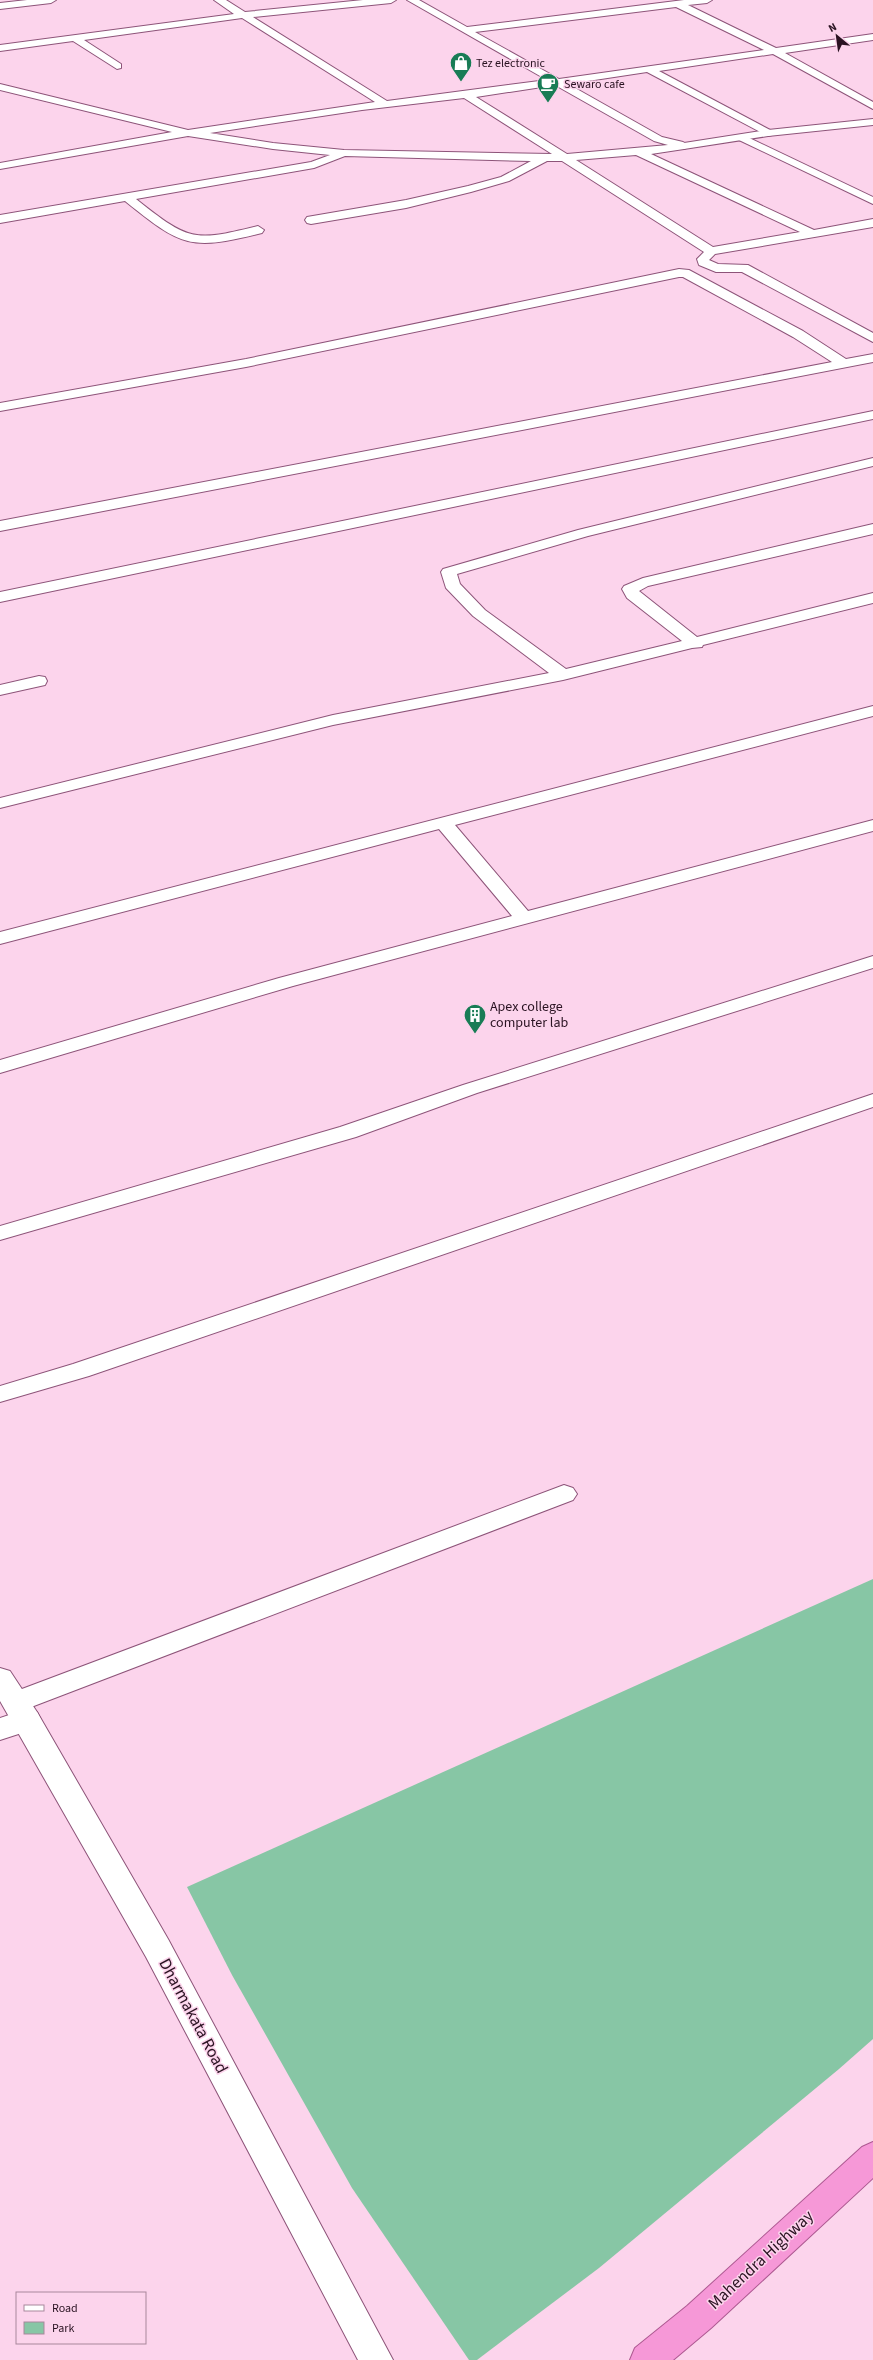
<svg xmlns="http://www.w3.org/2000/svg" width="873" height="2360" font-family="'Source Sans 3',sans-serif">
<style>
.green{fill:#87c6a5}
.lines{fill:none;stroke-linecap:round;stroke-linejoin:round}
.minor-casing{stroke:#8d5479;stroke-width:2}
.tertiary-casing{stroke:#8d5479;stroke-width:2}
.trunk-casing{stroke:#ad5991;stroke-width:2}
.minor{fill:#fff;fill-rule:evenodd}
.tertiary{fill:#fff;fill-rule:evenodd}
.trunk{fill:#f698d7;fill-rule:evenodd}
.labels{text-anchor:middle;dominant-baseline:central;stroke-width:3;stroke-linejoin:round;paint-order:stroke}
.far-poi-label{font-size:12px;fill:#2a1322;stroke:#fcd4ec;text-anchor:start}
.poi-label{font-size:14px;fill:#2a1322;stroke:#fcd4ec;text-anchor:start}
.near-street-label{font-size:17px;fill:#2a1322;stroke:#fcd4ec}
</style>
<rect width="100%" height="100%" fill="#fcd4ec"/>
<polygon class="green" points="873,1579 873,2039 839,2069 599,2268 477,2360 469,2360 352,2188 232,1975 187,1887"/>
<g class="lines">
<g class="minor-casing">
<g id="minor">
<polygon points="27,0 56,0 51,3 0,9 0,3"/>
<path d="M214,0h12l19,12 118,-12h33l-5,3 -138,14 134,84 160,-21 -140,-80h12l48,27 217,-27h28l-5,3 -19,2 88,43 97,-14v6l-88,13 88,49v7l-100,-55 -114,17 113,60v4l-4,1 -121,-64 -79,12 94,53 21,5 7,4 -6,3 -33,5 163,76 59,-11v8l-158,27 -6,6 9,4 30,1 125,68v9l-131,-70h-26l-17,-7 -2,-6 7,-7 -142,-91h-15l-38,20 -38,11 -65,16 -95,16 -4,-1 -2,-3 2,-3 99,-17 62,-14 33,-9 30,-16 -186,-5 -31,12 -178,31c53,42 57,43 122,27l6,4 -2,3c-72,18 -80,14 -137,-32l-125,22v-8l311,-53 19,-7 -57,-6 -85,-13 -188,33v-6l172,-31 -172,-42v-6l188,46 187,-28 -133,-84 -158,22 37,24v4l-4,1 -44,-28 -73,10v-6l234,-31zM676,7l88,43 -205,29 -84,-47zM555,85l99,56 14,4 -101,9 -91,-57zM464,98l88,56 -208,-4 -71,-7 -63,-10 152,-23zM636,155l164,77 -87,15 -137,-87z"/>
<polygon points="743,135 873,197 873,204 739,140 738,138"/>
<polygon points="679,269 689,270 803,331 846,359 873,354 873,362 0,531 0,521 832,362 793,337 683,277 679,277 246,367 0,411 0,403 246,359"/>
<polygon points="873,411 873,419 0,602 0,592"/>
<polygon points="873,458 873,466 588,536 457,574 460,584 485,610 566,669 682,641 627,598 622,589 624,586 643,578 873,524 873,534 648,586 639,591 697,637 873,593 873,603 703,645 702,647 692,648 563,680 333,725 0,808 0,798 333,715 549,673 473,616 446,588 441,572 443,569 578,530"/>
<polygon points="39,676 45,677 47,681 45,685 0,695 0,685"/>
<polygon points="873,706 873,716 455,825 528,911 873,820 873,831 293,986 0,1073 0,1060 279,978 512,916 439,829 0,944 0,932"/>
<polygon points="873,956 873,968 477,1093 356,1137 0,1240 0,1226 340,1127 463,1085"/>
<polygon points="873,1094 873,1107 89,1376 0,1402 0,1386 73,1364"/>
<polygon points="564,1485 573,1488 577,1494 573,1500 26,1709 16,1713 6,1709 2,1702 6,1695"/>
<polygon points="27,1709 37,1712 41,1720 37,1728 0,1740 0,1718"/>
</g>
</g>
<g class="tertiary-casing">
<g id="tertiary">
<polygon points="873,119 873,125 768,136 684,149 678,146 684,143 768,130"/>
<polygon points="0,1668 10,1671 37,1712 168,1939 393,2360 358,2360 146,1957 0,1701"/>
</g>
</g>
<g class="trunk-casing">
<polygon id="trunk" points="873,2142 873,2178 711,2328 673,2360 630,2360 635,2348 687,2306 862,2147"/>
</g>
<use href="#minor" class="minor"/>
<use href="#tertiary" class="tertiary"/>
<use href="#trunk" class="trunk"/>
</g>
<defs>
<g id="shop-pin" transform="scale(1.15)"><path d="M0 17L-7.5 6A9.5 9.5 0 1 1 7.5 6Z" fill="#187c55" stroke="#fcd4ec"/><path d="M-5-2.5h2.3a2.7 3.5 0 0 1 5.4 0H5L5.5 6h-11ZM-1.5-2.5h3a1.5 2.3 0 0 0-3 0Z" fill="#fff"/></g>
<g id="cafe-pin" transform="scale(1.15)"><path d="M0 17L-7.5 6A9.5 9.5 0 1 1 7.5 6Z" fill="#187c55" stroke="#fcd4ec"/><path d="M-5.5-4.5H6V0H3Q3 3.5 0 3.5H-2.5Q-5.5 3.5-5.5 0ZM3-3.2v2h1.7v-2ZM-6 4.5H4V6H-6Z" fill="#fff"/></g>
<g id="building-pin" transform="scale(1.15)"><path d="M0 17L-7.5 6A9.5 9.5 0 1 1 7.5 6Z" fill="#187c55" stroke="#fcd4ec"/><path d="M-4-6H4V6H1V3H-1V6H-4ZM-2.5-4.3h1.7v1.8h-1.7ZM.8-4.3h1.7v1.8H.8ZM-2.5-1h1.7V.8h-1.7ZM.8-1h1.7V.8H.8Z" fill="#fff"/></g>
</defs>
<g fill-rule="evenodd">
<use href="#shop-pin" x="461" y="63"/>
<use href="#cafe-pin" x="548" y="84"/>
<use href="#building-pin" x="475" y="1015"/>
</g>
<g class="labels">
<g class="far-poi-label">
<text x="476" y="63">Tez electronic</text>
<text x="564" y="84">Sewaro cafe</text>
</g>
<g class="poi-label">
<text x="490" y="1007">Apex college<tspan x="490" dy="16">computer lab</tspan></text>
</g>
<g class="near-street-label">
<text transform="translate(193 2016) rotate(62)">Dharmakata Road</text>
<text transform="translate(761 2260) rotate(-43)">Mahendra Highway</text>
</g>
</g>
<rect x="16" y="2292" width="130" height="52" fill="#fcd4ec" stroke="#a8879b"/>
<rect x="24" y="2305" width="20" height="6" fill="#ffffff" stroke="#a8879b"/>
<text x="52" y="2312" font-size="12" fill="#2a1322">Road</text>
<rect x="24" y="2322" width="20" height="12" fill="#87c6a5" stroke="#a8879b"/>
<text x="52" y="2332" font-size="12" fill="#2a1322">Park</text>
<g transform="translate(837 36) rotate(331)" stroke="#fcd4ec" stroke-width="3" paint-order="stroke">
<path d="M0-3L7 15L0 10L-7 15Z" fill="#2a1322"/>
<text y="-6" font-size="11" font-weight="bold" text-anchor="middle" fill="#2a1322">N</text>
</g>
</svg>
